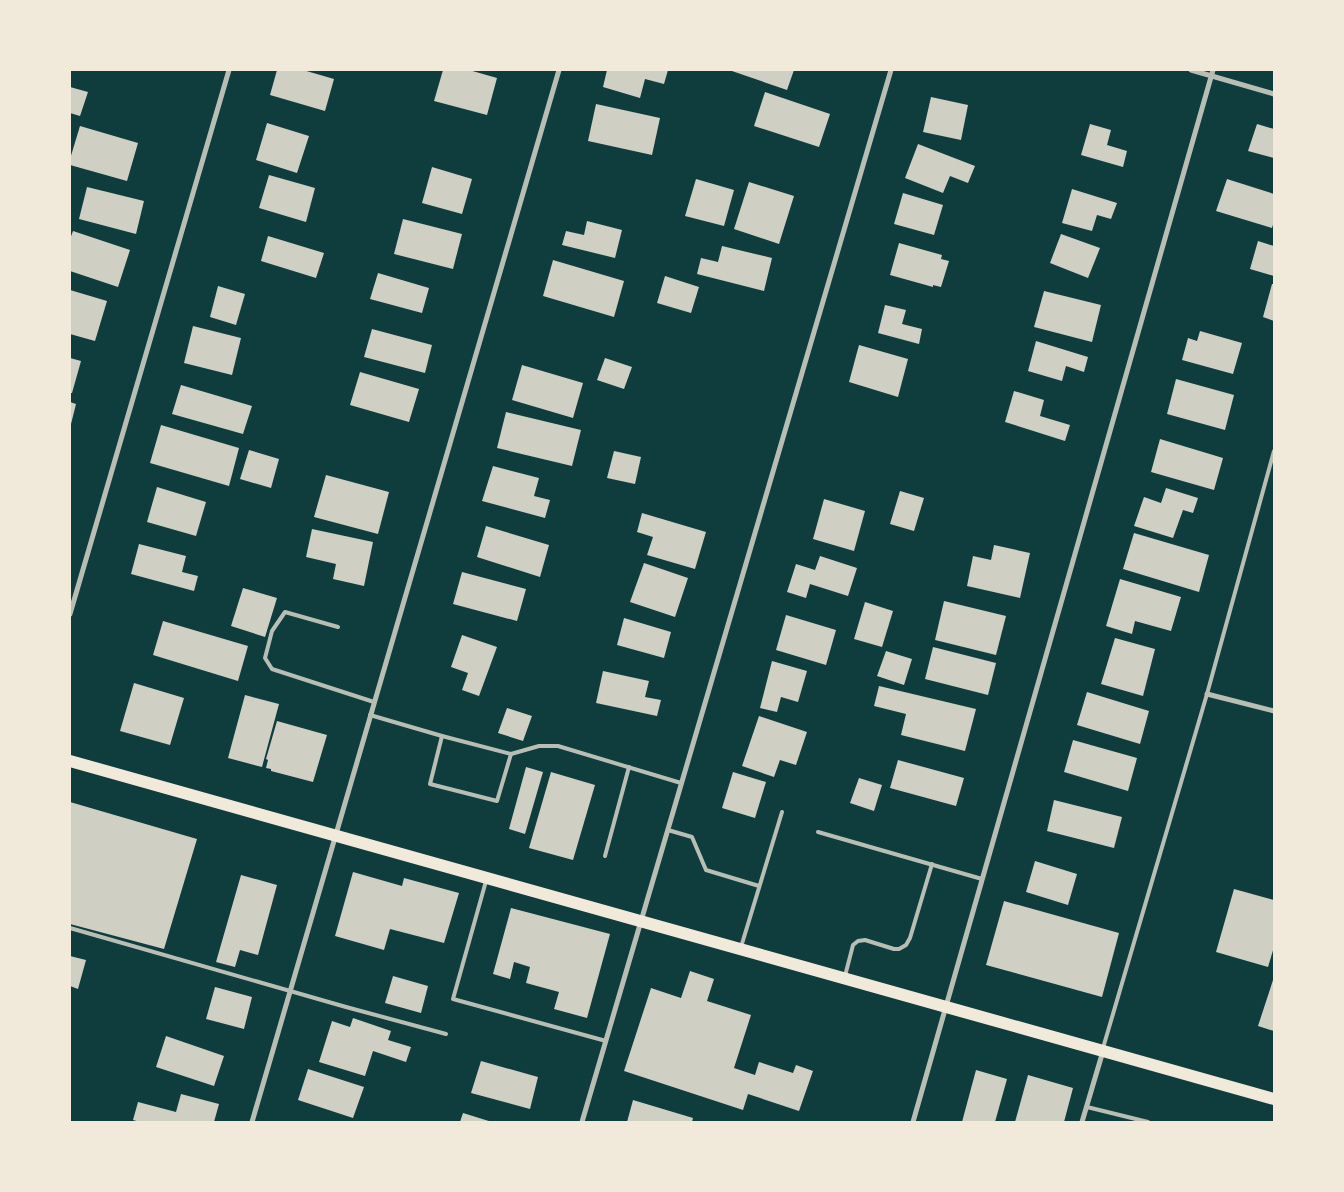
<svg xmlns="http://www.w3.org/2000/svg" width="1344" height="1192" font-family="Montserrat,sans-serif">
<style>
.building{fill:#cfcfc3}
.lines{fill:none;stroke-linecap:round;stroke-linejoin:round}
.service{stroke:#b8beb3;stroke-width:4}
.minor{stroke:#b8beb3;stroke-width:5}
.primary{stroke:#f1e9da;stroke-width:12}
</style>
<rect width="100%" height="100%" fill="#0f3d3e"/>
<g class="building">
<polygon points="277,70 303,70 334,79 325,111 270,95"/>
<polygon points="443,70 469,70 497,78 487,115 434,101"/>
<polygon points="607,70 668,70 664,84 645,79 640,98 603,87"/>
<polygon points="729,70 794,70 787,90"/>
<polygon points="70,87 88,92 80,116 70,113"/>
<polygon points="765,92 830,114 819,147 754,126"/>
<polygon points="931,97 968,105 961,140 923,132"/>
<polygon points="596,104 660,118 652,155 588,141"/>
<polygon points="267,123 309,136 297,173 256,160"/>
<polygon points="1090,124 1111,130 1107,145 1127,151 1123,167 1081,155"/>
<polygon points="1257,124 1274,129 1274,158 1248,151"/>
<polygon points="80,126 138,143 127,181 70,165 70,159"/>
<polygon points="918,144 975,166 968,183 950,176 943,193 905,178"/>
<polygon points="432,167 472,179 462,214 422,203"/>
<polygon points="269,175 315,188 306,222 259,208"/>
<polygon points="696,179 734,190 724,226 685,216"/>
<polygon points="1227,179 1274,194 1274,221 1272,228 1216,211"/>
<polygon points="749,182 794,196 779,244 734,229"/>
<polygon points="87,187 144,201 136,234 79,219"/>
<polygon points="1072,189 1117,203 1111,219 1097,215 1092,231 1062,223"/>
<polygon points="903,193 943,205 934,235 894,224"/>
<polygon points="403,219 462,234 453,269 394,254"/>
<polygon points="587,221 622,230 615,258 562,245 566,231 584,235"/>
<polygon points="73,231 130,250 118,287 70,271 70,239"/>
<polygon points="1061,234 1100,248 1088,278 1050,263"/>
<polygon points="268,236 324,253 316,278 261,261"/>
<polygon points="1258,241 1274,246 1274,276 1250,269"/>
<polygon points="899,243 942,255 941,259 949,261 941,287 933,285 933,287 890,275"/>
<polygon points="722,246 772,258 764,291 697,274 701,258 718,262"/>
<polygon points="553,260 624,281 614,317 543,296"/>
<polygon points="378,273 429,288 422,313 370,299"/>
<polygon points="665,276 699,287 691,313 657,303"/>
<polygon points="1272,284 1274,284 1274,321 1263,317"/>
<polygon points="218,286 245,294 236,325 210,317"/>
<polygon points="70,290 107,301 95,341 70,334"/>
<polygon points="1044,291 1101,305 1092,342 1034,327"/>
<polygon points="885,305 906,310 902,324 922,329 919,344 878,333"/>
<polygon points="193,326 241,338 232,375 184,363"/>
<polygon points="372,329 432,345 425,373 364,357"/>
<polygon points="1200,331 1242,343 1233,374 1182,360 1188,338 1197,341"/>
<polygon points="1036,341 1088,357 1084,372 1066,366 1062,381 1028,371"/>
<polygon points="859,345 908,359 898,397 849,382"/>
<polygon points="70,358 81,361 72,393 70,393"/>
<polygon points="605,358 632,367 624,389 597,380"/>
<polygon points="522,365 583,383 573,418 512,400"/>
<polygon points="360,372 419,389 409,422 350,405"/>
<polygon points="1176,379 1234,395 1225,430 1167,414"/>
<polygon points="181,385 252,406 243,434 172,414"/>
<polygon points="1014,391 1044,400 1040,416 1070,425 1065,441 1005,422"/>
<polygon points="70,402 76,404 71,424 70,424"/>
<polygon points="506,412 581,430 572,466 497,448"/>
<polygon points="161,425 239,448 229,486 150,463"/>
<polygon points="1160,439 1223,458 1214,490 1151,472"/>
<polygon points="249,450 279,459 271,488 240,479"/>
<polygon points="614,451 641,457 635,484 607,478"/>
<polygon points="493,466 539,478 534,496 550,500 545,518 482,501"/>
<polygon points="326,475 389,492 378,534 314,517"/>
<polygon points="157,487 206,502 196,536 147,522"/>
<polygon points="1166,488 1198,498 1193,513 1183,510 1173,538 1134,526 1144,497 1161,503"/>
<polygon points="900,491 924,498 914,531 890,524"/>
<polygon points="824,499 865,511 854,551 813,539"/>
<polygon points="642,513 706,532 695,569 647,555 653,537 637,532"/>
<polygon points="486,526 549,545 540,577 477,557"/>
<polygon points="312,529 373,542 364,586 333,579 336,564 306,557"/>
<polygon points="1134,533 1209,555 1199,592 1123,569"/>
<polygon points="139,544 186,556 182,572 198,576 194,591 131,574"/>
<polygon points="994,545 1030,553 1020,598 967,586 973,556 991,560"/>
<polygon points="820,556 857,568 848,596 810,584 806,598 787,592 796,564 815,570"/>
<polygon points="644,563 688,578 675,617 630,602"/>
<polygon points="462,572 526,589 517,621 453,604"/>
<polygon points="1120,579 1181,597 1171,631 1135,621 1132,634 1106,626"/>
<polygon points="243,588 277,598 265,637 231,626"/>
<polygon points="944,601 1006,616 996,655 935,640"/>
<polygon points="865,602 893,611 882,647 854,639"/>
<polygon points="786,615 836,630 826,665 776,650"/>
<polygon points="624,618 671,632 664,658 617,645"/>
<polygon points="163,621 248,646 238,681 153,655"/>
<polygon points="462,635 497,647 479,696 462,690 468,673 451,667"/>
<polygon points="1115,638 1155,649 1143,696 1101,684"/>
<polygon points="933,647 996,663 988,695 925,679"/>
<polygon points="886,651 912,659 904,685 877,676"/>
<polygon points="772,661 807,671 798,702 781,697 777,712 760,708"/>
<polygon points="603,671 649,681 645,697 661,700 657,716 596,703"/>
<polygon points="134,683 184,698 170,745 120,731"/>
<polygon points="879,686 976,709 965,751 901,735 906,714 874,706"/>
<polygon points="1087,692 1149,711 1140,744 1077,725"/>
<polygon points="245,695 279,704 262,767 228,758"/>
<polygon points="507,708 532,716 523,741 498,733"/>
<polygon points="759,716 807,732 796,765 780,760 774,777 742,766"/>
<polygon points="277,721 327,735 313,782 271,771 271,769 266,768 268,760 266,759"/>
<polygon points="1073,740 1137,758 1128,791 1064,772"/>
<polygon points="898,760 964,778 956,806 890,788"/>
<polygon points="526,767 543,772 525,834 509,829"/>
<polygon points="551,772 595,785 573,860 529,848"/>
<polygon points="733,772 766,782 755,818 722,808"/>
<polygon points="859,778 882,785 874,811 850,803"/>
<polygon points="1054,800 1122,817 1114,848 1047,831"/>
<polygon points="70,802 197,839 164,949 70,924"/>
<polygon points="1035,861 1077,874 1068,905 1026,892"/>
<polygon points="353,872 402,886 404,878 459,893 444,943 390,929 384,950 335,936"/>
<polygon points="241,875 277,885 258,955 240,950 235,967 216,962"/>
<polygon points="1234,889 1274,900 1274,947 1268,967 1216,952"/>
<polygon points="1004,901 1119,933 1102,997 986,965"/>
<polygon points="511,908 610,934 587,1018 554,1009 559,992 526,983 530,967 514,962 510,979 493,974"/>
<polygon points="70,956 86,960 78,989 70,986"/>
<polygon points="690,971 714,979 707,1001 751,1015 734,1068 755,1075 759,1062 793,1073 796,1065 813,1071 799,1111 748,1094 743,1110 624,1071 651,988 681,998"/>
<polygon points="393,976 428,986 421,1013 385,1003"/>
<polygon points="1274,977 1274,1031 1258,1026"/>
<polygon points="215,987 252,997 244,1029 206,1019"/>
<polygon points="353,1018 391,1031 388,1040 411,1047 406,1062 373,1051 365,1076 319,1062 332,1021 350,1027"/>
<polygon points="166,1036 224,1056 214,1086 156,1067"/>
<polygon points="481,1061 538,1077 530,1109 471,1093"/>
<polygon points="308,1069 364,1087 353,1118 298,1100"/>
<polygon points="976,1070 1007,1079 995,1122 962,1122"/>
<polygon points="1028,1075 1073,1088 1064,1122 1015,1122"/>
<polygon points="181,1094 219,1104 214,1122 140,1122 133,1120 138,1102 176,1112"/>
<polygon points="633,1100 693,1118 692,1122 627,1122"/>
<polygon points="463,1113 492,1122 460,1122"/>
</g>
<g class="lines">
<g class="service">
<polyline points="338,627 285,612 272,631 265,658 272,669 374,702"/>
<polyline points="370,715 442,736 511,754 539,746 558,746 681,783"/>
<polyline points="442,736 430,784 497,801 511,754"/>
<polyline points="668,830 692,837 706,870 759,886"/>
<polyline points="818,832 982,879"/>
<polyline points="605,856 629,767"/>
<polyline points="486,881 453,999 606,1041"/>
<polyline points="70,928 346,1007 446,1034"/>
<polyline points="741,947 782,812"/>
<polyline points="845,976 853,945 858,941 865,940 894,949 899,949 906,945 910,938 932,864"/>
<polyline points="1103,1048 1207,694 1274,451"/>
<polyline points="1087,1107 1148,1122"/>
</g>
<g class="minor">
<polyline points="1191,70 1274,94"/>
<polyline points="70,614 229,70"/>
<polyline points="1207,694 1274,711"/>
<polyline points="252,1122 559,70"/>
<polyline points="582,1122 891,70"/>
<polyline points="913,1122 1213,70"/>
<polyline points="1082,1122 1103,1051"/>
</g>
<polyline class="primary" points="70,761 1274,1099"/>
</g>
<rect width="1344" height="1192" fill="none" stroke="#f1e9da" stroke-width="142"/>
</svg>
